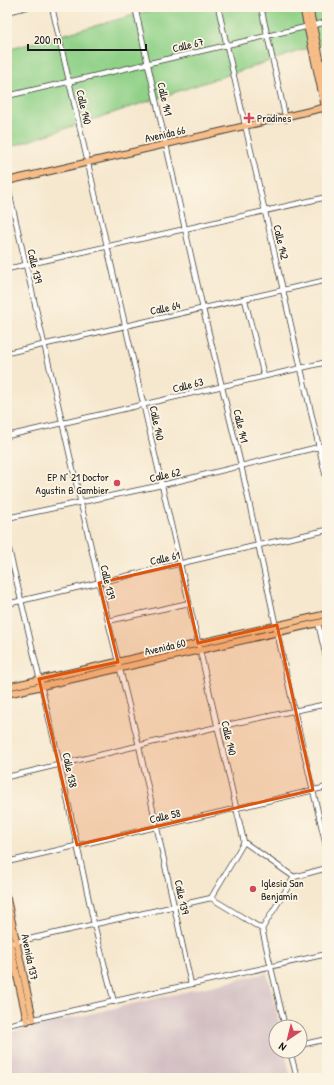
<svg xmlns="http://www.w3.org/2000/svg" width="334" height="1085" font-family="'Patrick Hand',sans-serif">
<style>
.industrial{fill:#d2bec3}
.green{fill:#90d188;stroke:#567652}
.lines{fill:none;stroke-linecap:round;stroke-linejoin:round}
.minor-casing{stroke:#3d3b37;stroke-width:6}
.major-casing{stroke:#3d3b37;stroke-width:8}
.minor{stroke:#fff;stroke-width:4.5}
.major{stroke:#f7bd88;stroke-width:6}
.marked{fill:#de560d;fill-opacity:0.2;stroke:#de560d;stroke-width:3;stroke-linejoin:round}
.poi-dot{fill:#d1495b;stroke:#fcf5e5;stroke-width:1.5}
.labels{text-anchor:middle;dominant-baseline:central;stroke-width:3.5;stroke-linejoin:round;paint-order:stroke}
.street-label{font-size:11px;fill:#1c1c1c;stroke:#fcf5e5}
.poi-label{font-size:11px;fill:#1c1c1c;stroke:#fcf5e5;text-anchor:start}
</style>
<rect width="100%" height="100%" fill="#fcf5e5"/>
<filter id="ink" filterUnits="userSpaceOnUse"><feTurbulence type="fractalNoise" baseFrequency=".025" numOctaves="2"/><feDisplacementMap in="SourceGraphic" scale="8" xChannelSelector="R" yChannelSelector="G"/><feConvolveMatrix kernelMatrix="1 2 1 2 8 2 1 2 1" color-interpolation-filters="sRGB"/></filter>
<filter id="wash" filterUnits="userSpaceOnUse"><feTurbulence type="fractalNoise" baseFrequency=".012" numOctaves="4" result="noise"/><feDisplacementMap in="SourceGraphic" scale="16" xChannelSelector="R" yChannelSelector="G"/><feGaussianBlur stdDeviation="0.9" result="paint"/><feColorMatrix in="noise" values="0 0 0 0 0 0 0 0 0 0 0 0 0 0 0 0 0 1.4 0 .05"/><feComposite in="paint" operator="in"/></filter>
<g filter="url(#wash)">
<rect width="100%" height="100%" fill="#f6e8cf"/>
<polygon class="industrial" points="267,973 280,1027 276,1027 276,1051 285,1051 291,1078 7,1078 7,1033"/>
<polygon class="green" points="163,7 327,7 327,42 7,148 7,50"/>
</g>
<g filter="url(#ink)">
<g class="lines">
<g class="minor-casing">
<g id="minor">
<polyline points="52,7 244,842"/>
<polyline points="135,7 203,309 241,465 294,710 327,850"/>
<polyline points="218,7 327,482"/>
<polyline points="261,7 286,120"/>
<polyline points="7,12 27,7"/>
<polyline points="7,96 327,22"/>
<polyline points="7,183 108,621 139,746 191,984"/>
<polyline points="7,269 327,197"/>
<polyline points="245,300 264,376"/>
<polyline points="7,353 327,280"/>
<polyline points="7,436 327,362"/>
<polyline points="7,518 162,485 327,445"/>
<polyline points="7,541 60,765 94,924 114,1002"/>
<polyline points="7,604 259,545 327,530"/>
<polyline points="108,621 189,603"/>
<polyline points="318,623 327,661"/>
<polyline points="7,777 217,727 327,704"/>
<polyline points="244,842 294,877 262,929"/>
<polyline points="7,862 327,787"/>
<polyline points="294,877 327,868"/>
<polyline points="211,898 244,842"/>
<polyline points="211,898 262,929"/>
<polyline points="262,929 285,1027"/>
<polyline points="7,944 211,898"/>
<polyline points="7,1025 327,954"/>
<polyline points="300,1045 327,1039"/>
<polyline points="290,1051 297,1078"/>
</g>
</g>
<g class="major-casing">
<g id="major">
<polyline points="303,7 327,116"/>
<polyline points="309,7 327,91"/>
<polyline points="7,181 327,107"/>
<polyline points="7,687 327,614"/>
<polyline points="7,694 327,621"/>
<polyline points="7,899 33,1019"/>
<polyline points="7,930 27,1021"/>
</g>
</g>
<use href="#minor" class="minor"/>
<use href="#major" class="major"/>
</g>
</g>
<path class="marked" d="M180,564l18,79 79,-18 36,165 -236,55 -38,-166 79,-17 -19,-79z"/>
<g class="poi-dot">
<path d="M247 112h4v4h4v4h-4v4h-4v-4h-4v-4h4z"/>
<circle cx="117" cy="483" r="4"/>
<circle cx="253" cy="889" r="4"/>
</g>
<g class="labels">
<g class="street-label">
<text transform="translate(188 45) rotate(-13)">Calle 67</text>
<text transform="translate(165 99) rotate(77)">Calle 141</text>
<text transform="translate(84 107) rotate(77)">Calle 140</text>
<text transform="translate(165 134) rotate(-13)">Avenida 66</text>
<text transform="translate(281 242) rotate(77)">Calle 142</text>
<text transform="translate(35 266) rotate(77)">Calle 139</text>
<text transform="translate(165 308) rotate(-12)">Calle 64</text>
<text transform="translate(188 385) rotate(-14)">Calle 63</text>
<text transform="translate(157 423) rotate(78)">Calle 140</text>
<text transform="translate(241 426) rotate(77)">Calle 141</text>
<text transform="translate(165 475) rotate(-13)">Calle 62</text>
<text transform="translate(165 558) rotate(-13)">Calle 61</text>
<text transform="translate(108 582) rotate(77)">Calle 139</text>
<text transform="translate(165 647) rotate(-13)">Avenida 60</text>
<text transform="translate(229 738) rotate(77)">Calle 140</text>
<text transform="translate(70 770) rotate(78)">Calle 138</text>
<text transform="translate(165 816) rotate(-13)">Calle 58</text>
<text transform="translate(182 897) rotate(78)">Calle 139</text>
<text transform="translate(30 957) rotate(78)">Avenida 137</text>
</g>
<g class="poi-label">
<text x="257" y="118">Pradines</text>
<text x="109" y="477" text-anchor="end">EP N° 21 Doctor<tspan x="109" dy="13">Agustin B Gambier</tspan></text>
<text x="261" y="883">Iglesia San<tspan x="261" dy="13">Benjamín</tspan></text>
</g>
</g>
<rect width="334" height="1085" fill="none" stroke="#fcf5e5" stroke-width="24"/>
<g transform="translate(288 1039) rotate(215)"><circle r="19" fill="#fcf5e5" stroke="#a29e95"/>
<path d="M0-3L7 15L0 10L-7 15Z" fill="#d1495b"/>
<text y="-6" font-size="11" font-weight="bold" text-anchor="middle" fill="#1c1c1c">N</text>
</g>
<path d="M28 44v6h118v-6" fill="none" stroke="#1c1c1c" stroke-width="2"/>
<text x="34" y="44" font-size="12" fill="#1c1c1c" stroke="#fcf5e5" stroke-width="3" paint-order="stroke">200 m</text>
</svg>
